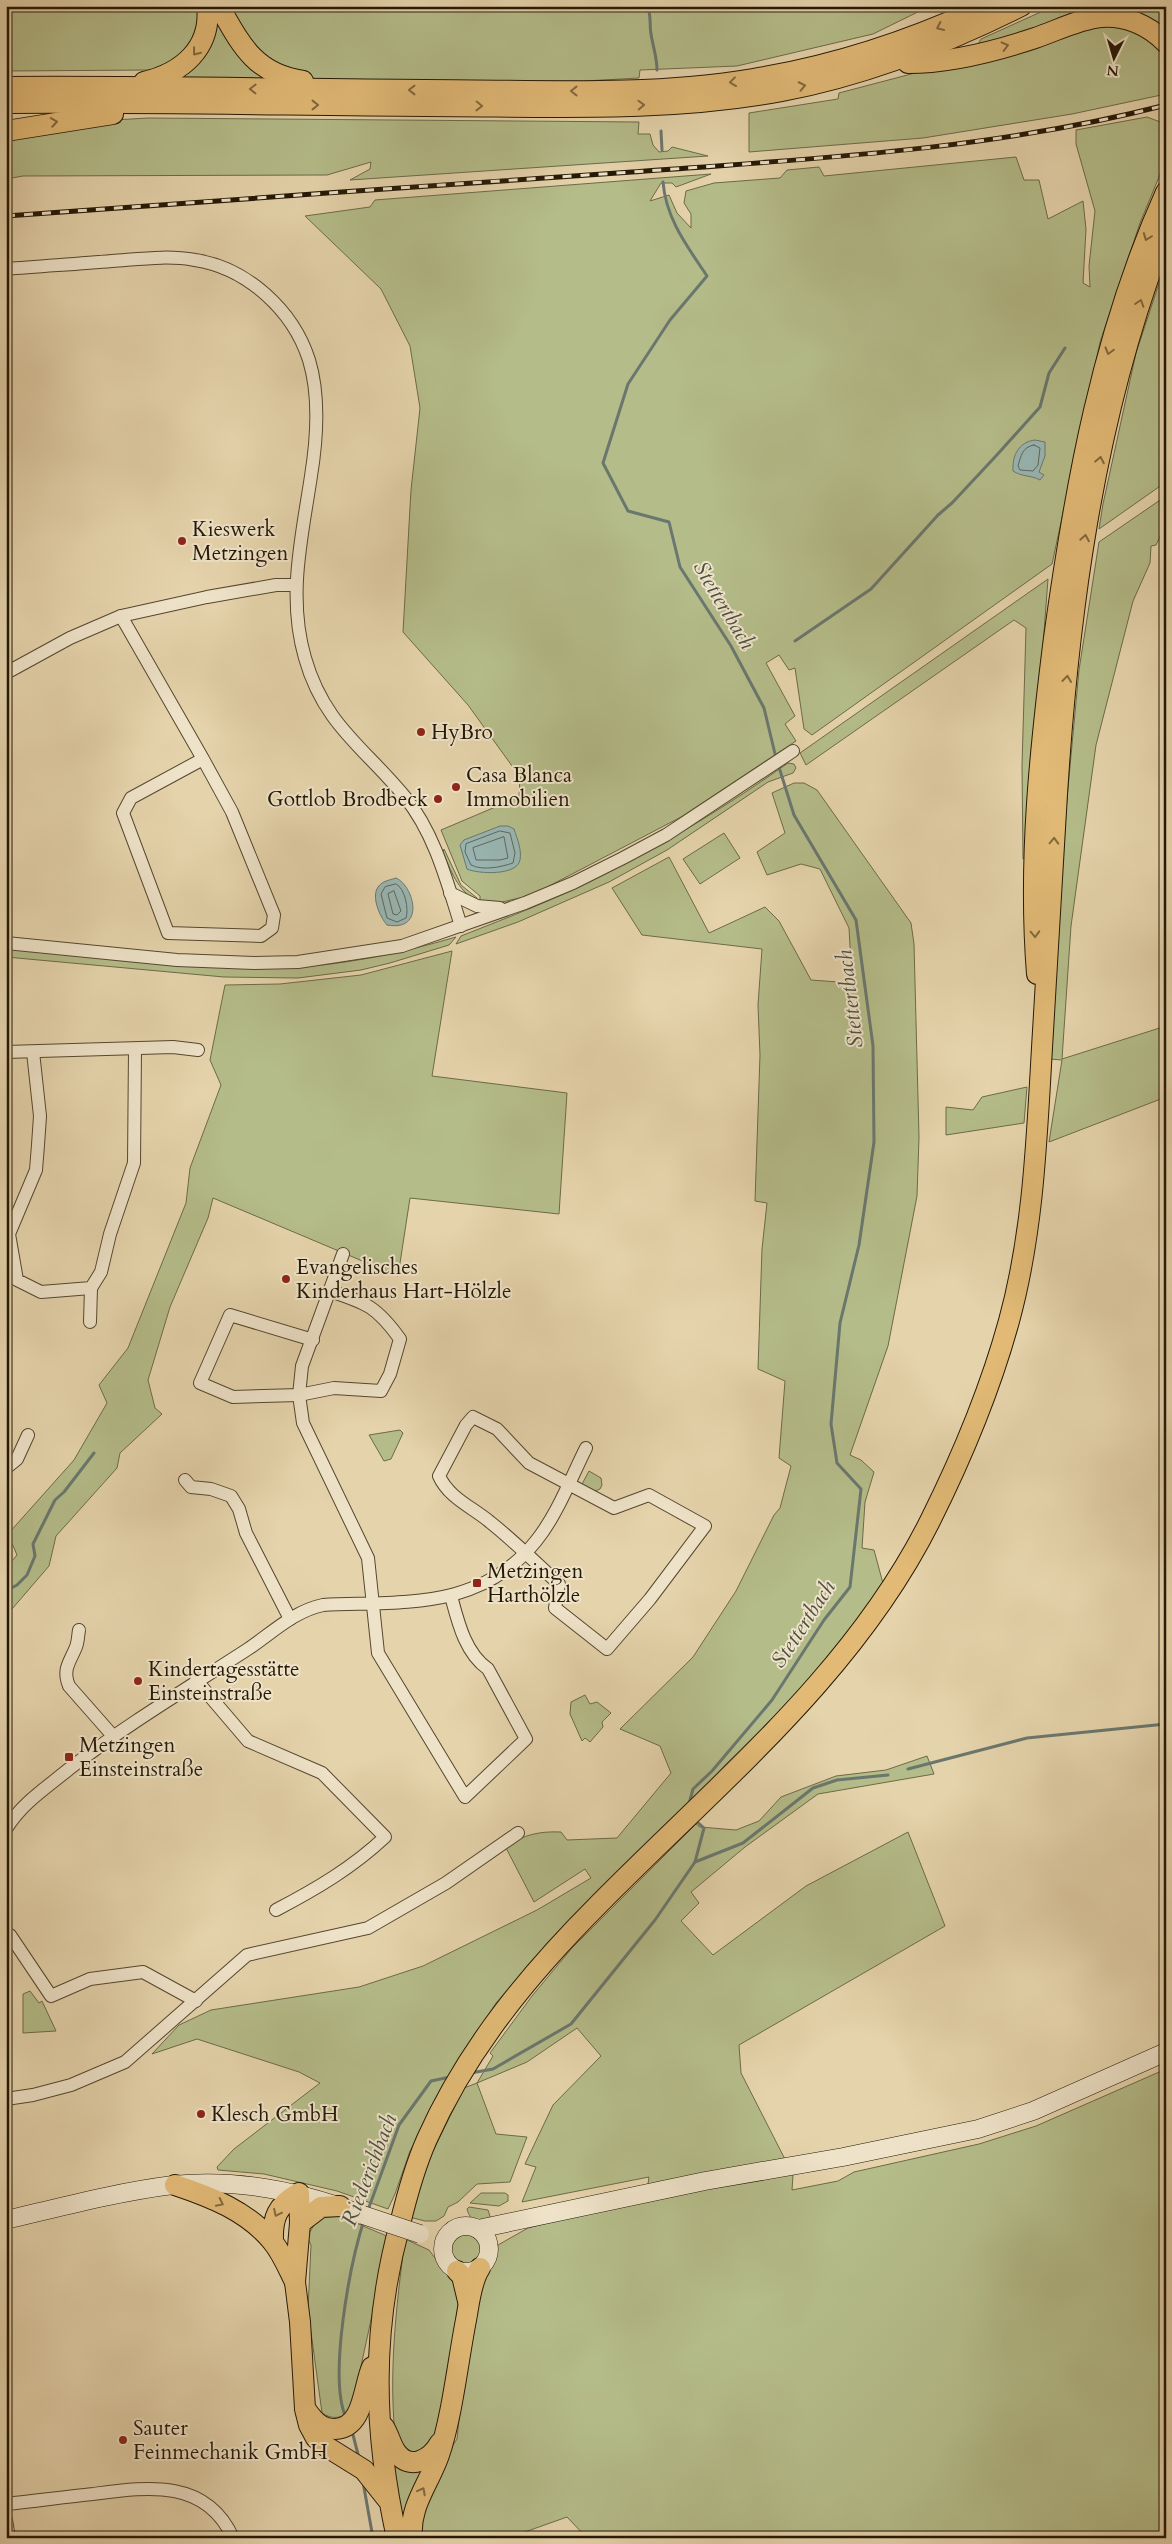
<svg xmlns="http://www.w3.org/2000/svg" width="1172" height="2544" font-family="Cardo,serif">
<style>
.green{fill:#b4bc89;stroke:#6c6a48}
.water{fill:#99b6b3;stroke:#6a776e}
.lines{fill:none;stroke-linecap:round;stroke-linejoin:round}
.shore{stroke:#5e675c;stroke-width:1}
.stream{stroke:#6a776e;stroke-width:3}
.minor-casing{stroke:#54472f;stroke-width:14}
.secondary-casing{stroke:#241806;stroke-width:19}
.trunk-casing{stroke:#241806;stroke-width:22}
.minor{stroke:#eee2c8;stroke-width:12}
.secondary{stroke:#eee2c8;stroke-width:18}
.trunk{stroke:#e2ba76;stroke-width:20}
.rail-casing{stroke:#241806;stroke-width:5}
.rail{stroke:#eee2c8;stroke-width:3;stroke-dasharray:9;stroke-linecap:butt}
.secondary-bridge-casing{stroke:#241806;stroke-width:19;stroke-linecap:butt}
.secondary-bridge{stroke:#eee2c8;stroke-width:18}
.oneway{stroke:#83693e}
.poi-dot{fill:#8f2418;stroke:#eee2c8;stroke-width:2}
.labels{text-anchor:middle;dominant-baseline:central;stroke-width:4;stroke-linejoin:round;paint-order:stroke}
.poi-label{font-size:21px;fill:#241806;stroke:#eee2c8;text-anchor:start}
.water-label{font-size:22px;font-style:italic;fill:#4d4f43;stroke:#eee2c8}
</style>
<rect width="100%" height="100%" fill="#e5d3ab"/>
<filter id="stains"><feTurbulence type="fractalNoise" baseFrequency=".004" numOctaves="4"/><feColorMatrix values="0 0 0 0 .2 0 0 0 0 .09 0 0 0 0 .02 0 0 0 .5 -.17"/></filter>
<radialGradient id="worn" r=".72"><stop offset=".6" stop-color="#630" stop-opacity="0"/><stop offset="1" stop-color="#630" stop-opacity=".3"/></radialGradient>
<g class="green">
<polygon points="6,6 202,6 188,55 151,70 6,71"/>
<polygon points="225,6 930,6 873,34 737,66 640,70 639,78 584,81 330,80 302,78 270,66"/>
<polygon points="1054,6 1166,6 1166,35 1139,20 976,48 981,39"/>
<polygon points="211,13 272,78 171,81"/>
<path d="M1105,25c28,5 40,7 61,28v41l-94,20 -149,24 -174,14v-39l89,-14 1,-6 243,-64z"/>
<polygon points="1166,115 1166,160 1140,223 1100,342 1052,564 812,735 804,729 795,668 789,670 779,655 766,663 795,716 785,724 796,741 681,817 532,895 498,903 480,902 480,896 462,881 441,830 519,797 520,777 468,705 403,632 411,490 420,408 410,346 381,289 305,216 370,207 375,200 711,174 676,187 672,183 661,183 650,201 669,195 677,213 691,228 691,214 684,203 686,191 714,183 780,178 787,170 819,167 824,176 1016,157 1024,180 1039,180 1048,219 1083,201 1086,229 1083,283 1090,287 1089,266 1095,211 1076,144 1076,130 1147,117 1163,123 1162,116"/>
<polygon points="148,118 639,122 638,134 650,134 653,145 659,152 668,151 672,147 708,156 350,180 370,169 371,162 327,175 23,176 6,179 6,139 114,120"/>
<polygon points="1166,262 1166,482 1099,529 1103,504 1136,353"/>
<polygon points="1166,496 1166,524 1156,545 1151,546 1150,563 1133,601 1096,745 1071,926 1062,1059 1166,1026 1166,1097 1049,1142 1062,1060 1050,1059 1064,831 1079,670 1099,542"/>
<polygon points="1048,579 1027,857 1023,859 1022,766 1026,628 1014,620 806,765 800,753"/>
<path d="M788,763l6,1 2,4 -3,5 -25,9 -101,68 -58,32 -91,40 -62,22 5,-8c48,-19 98,-38 144,-62 63,-32 125,-70 183,-111z"/>
<path d="M794,783h10l13,7 94,133 3,21 5,193 -2,59 -29,150 -38,109 11,5 13,12 -9,30 -3,46 12,2 10,37 -54,71 -40,43 -65,64 -49,52 -123,120 -57,66 -41,63 -45,85 -15,43 -7,15 -51,-18 -73,-17 -46,-4 -1,-3 17,-18 86,-66 -21,-11 -102,-33 -45,15 27,-29 32,-15 148,-23 64,-21 114,-56 54,-32 -6,-9 -51,33 -29,-56c19,-11 34,-15 56,-14l6,8 50,-2 54,-65 -11,-27 -40,-17 73,-72 43,-66 38,-76 6,-7 11,-42 -12,-8 6,-77 -27,-12 4,-120 5,-46 -12,-2 5,-146 -2,-50 4,-56 -120,-14 -30,-47 57,-31 40,76 56,-26 14,14 32,59 41,3 -3,-55 -29,-59 -19,-5 -34,11 -10,-23 28,-19 -13,-40z"/>
<polygon points="724,833 740,858 700,884 683,859"/>
<path d="M444,849l17,36 16,13v3c-20,-11 -26,-30 -34,-49z"/>
<path d="M456,937l-7,8 -59,18 -29,7 -63,8 -74,-1 -218,-20v-8l273,19c61,-2 119,-14 177,-31z"/>
<polygon points="452,951 432,1076 567,1093 559,1214 410,1198 398,1276 213,1198 208,1218 170,1307 148,1380 155,1408 162,1414 120,1453 117,1468 56,1536 49,1566 6,1616 6,1568 17,1555 8,1534 74,1460 107,1403 99,1385 128,1348 186,1203 190,1168 221,1085 210,1060 225,985 280,984 361,975"/>
<polygon points="1027,1087 1024,1123 946,1135 946,1107 973,1110 982,1097"/>
<polygon points="400,1430 403,1433 391,1459 384,1461 369,1435"/>
<polygon points="589,1471 601,1478 602,1485 600,1489 593,1492 581,1486"/>
<polygon points="585,1695 590,1704 597,1702 611,1713 602,1722 603,1727 590,1742 585,1738 582,1741 570,1714 571,1702"/>
<polygon points="927,1756 934,1774 818,1794 745,1847 691,1892 699,1903 681,1921 713,1955 806,1886 908,1832 945,1926 739,2045 741,2073 793,2175 792,2190 838,2181 854,2172 979,2144 1036,2126 1166,2069 1166,2538 587,2538 567,2517 508,2538 418,2538 417,2516 441,2464 457,2439 462,2390 479,2290 498,2245 528,2228 646,2198 649,2177 522,2202 536,2167 525,2164 553,2105 601,2056 577,2028 527,2062 477,2083 496,2134 527,2137 510,2182 477,2184 458,2202 448,2207 444,2216 436,2221 425,2221 409,2217 432,2153 464,2088 477,2083 493,2056 490,2053 532,1996 572,1948 696,1824 700,1827 736,1830 759,1821 781,1797 836,1776 886,1770"/>
<polygon points="30,1991 39,2003 42,2001 56,2031 23,2033 23,1994"/>
<polygon points="481,2193 505,2193 508,2195 508,2201 499,2206 470,2203"/>
<path d="M469,2207l19,3 4,13c-12,0 -22,-1 -25,-14z"/>
<path d="M340,2216l49,21 -38,175c-11,6 -18,8 -29,1l-14,-103 3,-65 -4,-8 11,-19z"/>
<circle cx="466" cy="2249" r="17"/>
<path d="M405,2239l24,11 15,20 15,13 4,20 -24,130 -22,24 -21,-12c-8,-70 0,-137 9,-206z"/>
<polygon points="393,2461 424,2466 409,2538 401,2512"/>
</g>
<g class="water">
<path d="M1035,440l10,2v14l-6,16 5,3 -4,5c-9,-5 -18,-3 -27,-9 -1,-16 6,-29 22,-31z"/>
<path d="M500,826h8l6,3c3,9 8,21 6,31 -3,16 -42,14 -53,9l-7,-24 4,-5z"/>
<path d="M396,878c18,8 30,54 -9,47 -7,-8 -16,-28 -9,-38 4,-6 12,-7 18,-9z"/>
</g>
<g class="lines">
<g class="shore">
<path d="M1034,445l6,3 -2,17 -5,6 -13,-1 -2,-4c3,-10 4,-19 16,-21z"/>
<path d="M500,831l10,2 5,20 -2,10c-12,4 -30,8 -42,2l-6,-13 1,-8z"/>
<polygon points="504,837 508,858 500,860 476,860 473,848"/>
<path d="M396,884c9,4 13,25 10,34l-9,4 -10,-4 -6,-24 4,-7z"/>
<polygon points="394,891 401,911 397,915 393,914 388,894"/>
</g>
<g class="stream">
<path d="M647,6c5,10 2,18 4,28 2,13 6,23 6,36"/>
<polyline points="661,131 662,150"/>
<path d="M663,182c3,37 24,64 44,94l-37,44 -42,64 -25,79 25,48 41,11 11,45 51,79 33,62 12,50"/>
<polyline points="1161,311 1166,309"/>
<polyline points="795,641 871,589 938,515 952,503 995,457 1040,407 1049,373 1065,348"/>
<polyline points="6,1591 17,1585 27,1575 35,1556 33,1544 55,1500 64,1492 94,1453"/>
<polyline points="908,1769 1027,1738 1166,1724"/>
<polyline points="689,1804 693,1789 712,1771 772,1700 824,1620 850,1587 861,1489 837,1463 831,1424 840,1323 859,1245 874,1142 873,1046 856,920 794,815 778,764"/>
<polyline points="695,1862 743,1843 813,1788 837,1780 888,1775"/>
<polyline points="471,2073 493,2069 571,2024 655,1920 695,1862 704,1828 695,1820"/>
<polyline points="368,2210 399,2125 431,2081 450,2077"/>
<path d="M346,2418c-18,-41 4,-154 18,-198"/>
<polyline points="352,2431 359,2458"/>
<polyline points="363,2482 373,2538"/>
</g>
<g class="minor-casing">
<g id="minor">
<path d="M6,269c36,-3 71,-5 106,-8 28,-2 56,-6 83,-1 52,8 98,50 114,100 11,36 8,79 2,116 -9,61 -24,120 -6,182 19,67 60,90 100,139 30,37 42,85 56,129"/>
<polyline points="121,616 203,759 131,798 123,813 168,933 261,936 272,928 274,915 232,812 203,759"/>
<polyline points="6,673 70,638 121,616 207,597 276,585 296,585"/>
<polyline points="450,893 477,906 500,908"/>
<polyline points="6,943 177,960 254,963 298,962 402,946 525,903 573,883 623,858 666,835 793,751"/>
<polyline points="6,1052 173,1047 198,1050"/>
<polyline points="33,1052 40,1116 38,1145 36,1170 9,1234 17,1280 41,1292 91,1288 101,1272 110,1234 134,1163 135,1049"/>
<path d="M343,1254l-41,112 -3,29 4,28 65,135 10,95 87,144 61,-58 -38,-70c-23,-16 -30,-47 -37,-73"/>
<polyline points="90,1322 91,1288"/>
<path d="M313,1340l-83,-25 -30,68 33,14 66,-2 35,-7 47,3 9,-17 10,-35c-23,-32 -33,-36 -70,-48"/>
<path d="M473,1417l24,12 32,34 85,45 35,-13 56,31 -55,73 -43,50 -52,-41 4,-24c-23,-21 -45,-43 -69,-62 -18,-15 -41,-24 -51,-46l27,-51z"/>
<polyline points="6,1468 17,1459 28,1435"/>
<polyline points="185,1480 191,1487 211,1489 231,1496 239,1509 246,1533 290,1619"/>
<path d="M79,1630c-1,6 -1,12 -3,17 -6,15 -14,22 -7,39l44,50"/>
<path d="M196,1680l52,61 74,32 63,64c-33,31 -69,52 -109,73"/>
<path d="M6,1829c16,-26 40,-41 63,-60 57,-44 119,-81 179,-120 24,-16 46,-38 75,-44 80,-4 157,6 213,-64 21,-26 35,-63 50,-93"/>
<polyline points="6,1934 10,1935 51,1996 90,1979 143,1972 196,2001"/>
<polyline points="6,2099 33,2095 71,2085 125,2062 247,1955 368,1928 446,1883 518,1833"/>
<path d="M6,2504c29,-3 58,-7 87,-10 54,-7 113,-16 140,44"/>
<polyline points="6,2520 9,2538"/>
</g>
</g>
<g class="secondary-casing">
<g id="secondary">
<path d="M6,2220c55,-13 111,-28 167,-35 65,-7 130,7 190,30"/>
<circle cx="466" cy="2249" r="23"/>
<polyline points="478,2229 705,2181 843,2157 978,2129 1033,2111 1166,2052"/>
</g>
</g>
<g class="trunk-casing">
<g id="trunk">
<path d="M219,6c22,39 36,68 84,75"/>
<path d="M908,63c42,0 88,-12 127,-25 21,-7 44,-19 66,-21 24,-2 48,8 65,26"/>
<path d="M144,82c38,-9 68,-34 63,-76"/>
<path d="M6,87c140,-1 279,2 419,3 109,0 220,7 328,-11 81,-13 157,-38 232,-73"/>
<path d="M6,103c140,-1 280,2 420,3 118,0 239,7 356,-15 84,-16 163,-47 239,-85"/>
<polyline points="6,131 113,114"/>
<path d="M1037,974c-9,-112 3,-225 17,-336 21,-152 48,-304 112,-446"/>
<path d="M175,2185c36,12 72,26 97,56 10,12 16,27 23,41"/>
<polyline points="300,2223 321,2207 340,2206"/>
<path d="M273,2242c-1,-24 4,-37 26,-49l1,30 -5,59 5,40 5,87 4,16 7,13 11,9 37,23 23,29"/>
<polyline points="457,2271 462,2276 468,2301"/>
<path d="M307,2411c7,10 14,18 28,18 29,-1 28,-42 37,-62"/>
<path d="M384,2427c5,8 7,18 12,25 14,20 35,7 44,-9"/>
<path d="M397,2538c-24,-107 -26,-208 3,-314 7,-29 15,-58 27,-85 40,-90 103,-166 172,-235 118,-120 254,-229 331,-383 32,-64 60,-131 79,-200 26,-95 28,-193 34,-290 4,-68 8,-136 12,-203 11,-202 37,-409 111,-598"/>
<path d="M412,2538c-3,-32 17,-54 27,-83 13,-38 19,-94 27,-135 3,-16 5,-39 14,-52"/>
</g>
</g>
<use href="#minor" class="minor"/>
<use href="#secondary" class="secondary"/>
<use href="#trunk" class="trunk"/>
<g class="rail-casing">
<path id="rail" d="M6,216c209,-15 417,-30 626,-44 178,-13 360,-22 534,-67"/>
</g>
<use href="#rail" class="rail"/>
<g class="secondary-bridge-casing">
<polyline id="secondary-bridge" points="363,2215 420,2234"/>
</g>
<use href="#secondary-bridge" class="secondary-bridge"/>
</g>
<defs><path id="oneway-chevron" d="M-2-3.5L2.5 0L-2 3.5" fill="none" stroke-width="1.6" stroke-linecap="round" stroke-linejoin="round" transform="scale(1.25)"/></defs>
<g class="oneway">
<use href="#oneway-chevron" transform="translate(940 27) rotate(155)"/>
<use href="#oneway-chevron" transform="translate(1005 46) rotate(-14)"/>
<use href="#oneway-chevron" transform="translate(196 52) rotate(128)"/>
<use href="#oneway-chevron" transform="translate(733 82) rotate(173)"/>
<use href="#oneway-chevron" transform="translate(802 86) rotate(-12)"/>
<use href="#oneway-chevron" transform="translate(253 89) rotate(-179)"/>
<use href="#oneway-chevron" transform="translate(412 90) rotate(-180)"/>
<use href="#oneway-chevron" transform="translate(574 91) rotate(180)"/>
<use href="#oneway-chevron" transform="translate(315 105)"/>
<use href="#oneway-chevron" transform="translate(641 105) rotate(-2)"/>
<use href="#oneway-chevron" transform="translate(479 106) rotate(1)"/>
<use href="#oneway-chevron" transform="translate(54 122) rotate(-9)"/>
<use href="#oneway-chevron" transform="translate(1147 237) rotate(111)"/>
<use href="#oneway-chevron" transform="translate(1140 303) rotate(-72)"/>
<use href="#oneway-chevron" transform="translate(1109 351) rotate(106)"/>
<use href="#oneway-chevron" transform="translate(1100 460) rotate(-79)"/>
<use href="#oneway-chevron" transform="translate(1085 538) rotate(-80)"/>
<use href="#oneway-chevron" transform="translate(1067 679) rotate(-84)"/>
<use href="#oneway-chevron" transform="translate(1054 841) rotate(-88)"/>
<use href="#oneway-chevron" transform="translate(1035 934) rotate(88)"/>
<use href="#oneway-chevron" transform="translate(220 2203) rotate(26)"/>
<use href="#oneway-chevron" transform="translate(277 2213) rotate(116)"/>
<use href="#oneway-chevron" transform="translate(422 2491) rotate(-62)"/>
</g>
<g class="poi-dot">
<circle cx="182" cy="541" r="5"/>
<circle cx="421" cy="732" r="5"/>
<circle cx="456" cy="787" r="5"/>
<circle cx="438" cy="799" r="5"/>
<circle cx="286" cy="1279" r="5"/>
<rect x="472" y="1578" width="10" height="10" rx="2.5"/>
<circle cx="138" cy="1681" r="5"/>
<rect x="64" y="1752" width="10" height="10" rx="2.5"/>
<circle cx="201" cy="2114" r="5"/>
<circle cx="123" cy="2440" r="5"/>
</g>
<g class="labels">
<g class="poi-label">
<text x="192" y="529">Kieswerk<tspan x="192" dy="24">Metzingen</tspan></text>
<text x="431" y="732">HyBro</text>
<text x="466" y="775">Casa Blanca<tspan x="466" dy="24">Immobilien</tspan></text>
<text x="428" y="799" text-anchor="end">Gottlob Brodbeck</text>
<text x="296" y="1267">Evangelisches<tspan x="296" dy="24">Kinderhaus Hart-Hölzle</tspan></text>
<text x="487" y="1571">Metzingen<tspan x="487" dy="24">Harthölzle</tspan></text>
<text x="148" y="1669">Kindertagesstätte<tspan x="148" dy="24">Einsteinstraße</tspan></text>
<text x="79" y="1745">Metzingen<tspan x="79" dy="24">Einsteinstraße</tspan></text>
<text x="211" y="2114">Klesch GmbH</text>
<text x="133" y="2428">Sauter<tspan x="133" dy="24">Feinmechanik GmbH</tspan></text>
</g>
<g class="water-label">
<text transform="translate(724 605) rotate(59)">Stettertbach</text>
<text transform="translate(850 999) rotate(-97)">Stettertbach</text>
<text transform="translate(803 1624) rotate(-57)">Stettertbach</text>
<text transform="translate(369 2170) rotate(-69)">Riederichbach</text>
</g>
</g>
<rect width="1172" height="2544" fill="none" stroke="#e5d3ab" stroke-width="25"/>
<rect x="8" y="8" width="1157" height="2529" fill="none" stroke="#241806" stroke-width="2.5"/>
<rect x="12" y="12" width="1147" height="2519" fill="none" stroke="#241806"/>
<g transform="translate(1114 58) rotate(185)" stroke="#eee2c8" stroke-width="4" paint-order="stroke">
<path d="M0-4L9 19L0 12L-9 19Z" fill="#241806"/>
<text y="-8" font-size="14" font-weight="bold" text-anchor="middle" fill="#241806">N</text>
</g>
<rect width="100%" height="100%" filter="url(#stains)"/>
<rect width="100%" height="100%" fill="url(#worn)"/>
</svg>
